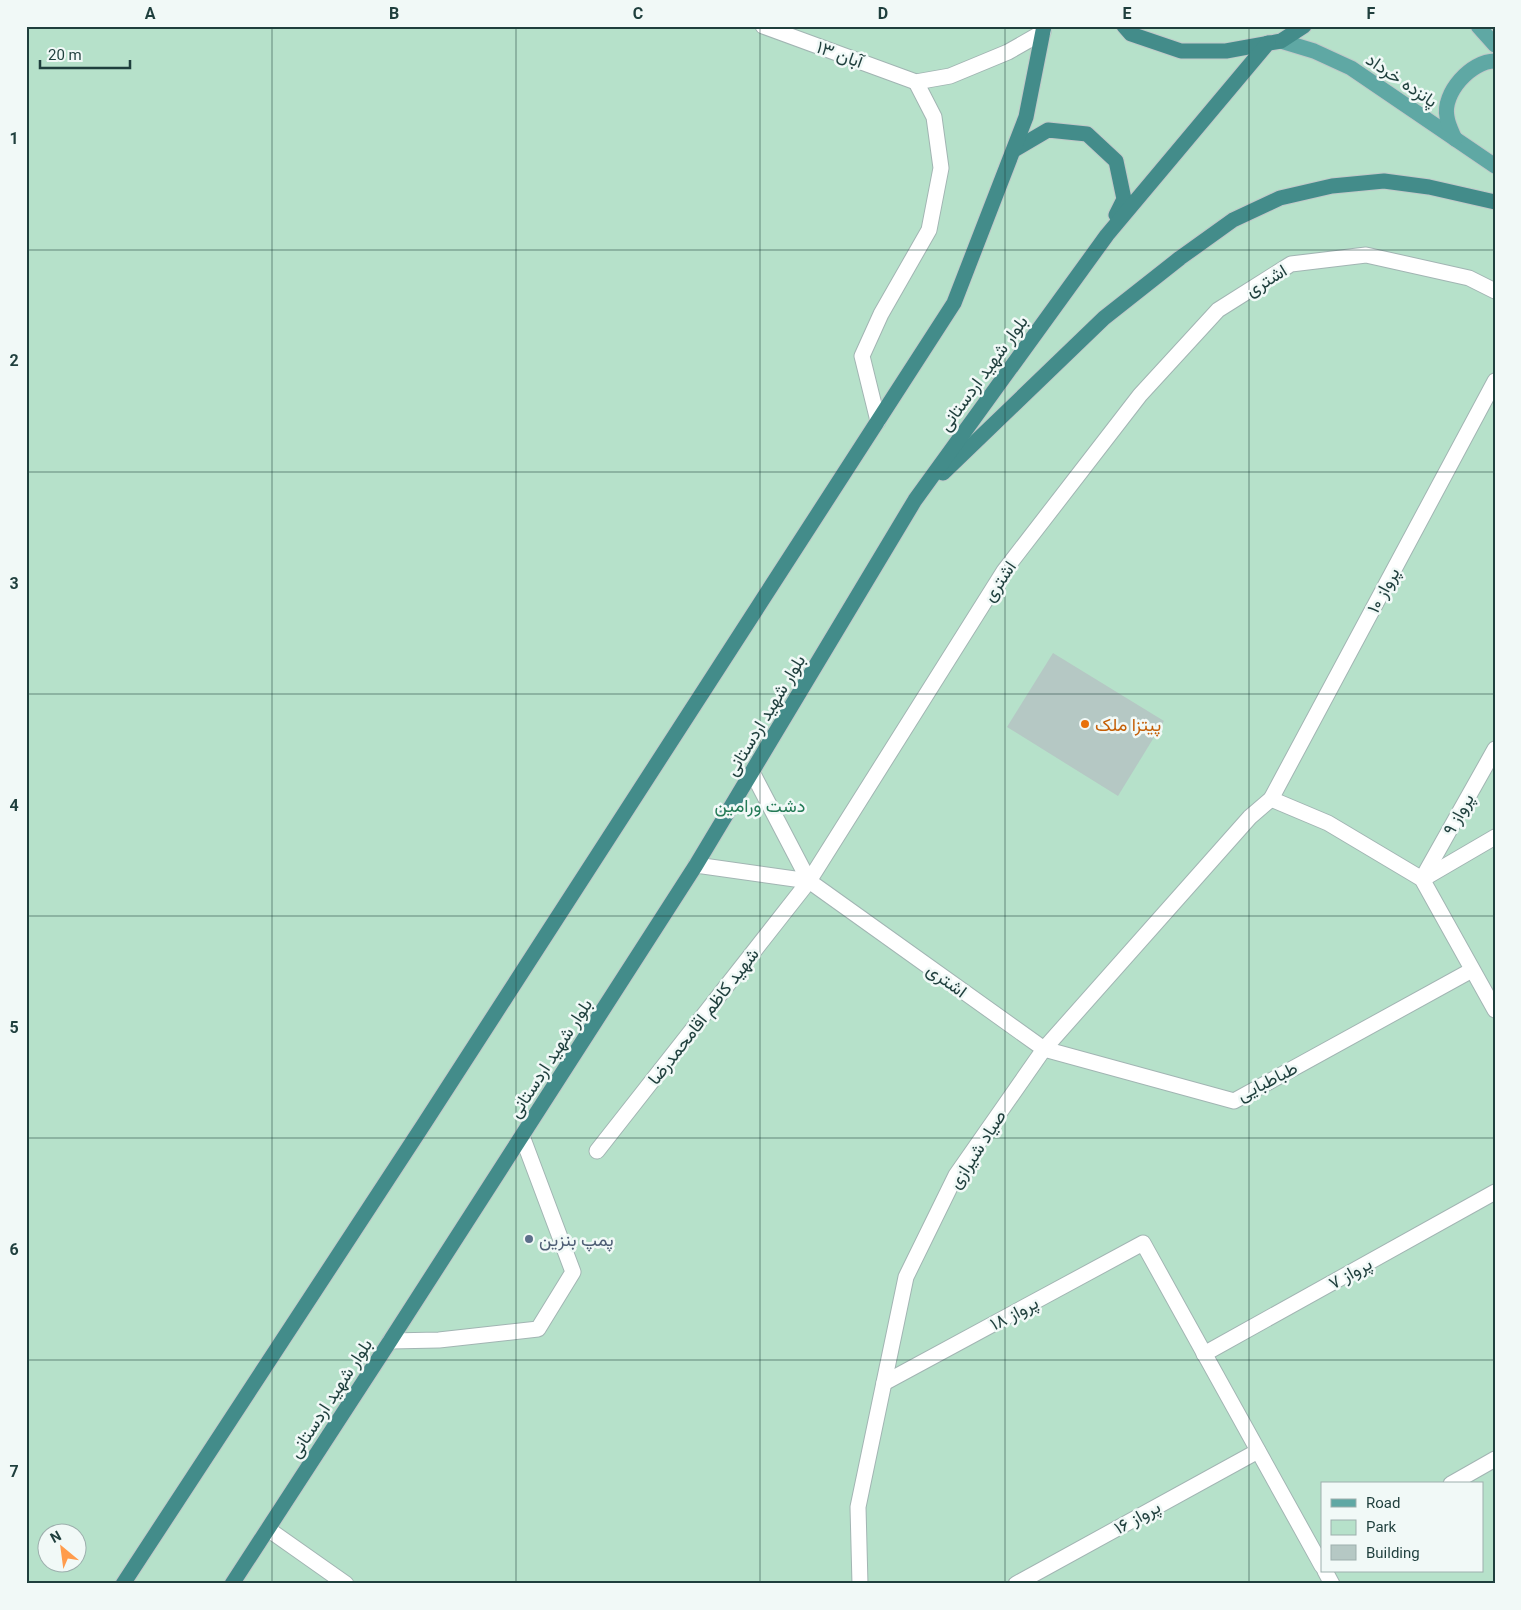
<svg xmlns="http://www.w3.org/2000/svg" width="1521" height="1610" font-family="Roboto,Vazirmatn,sans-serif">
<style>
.green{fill:#b6e1ca;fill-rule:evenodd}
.building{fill:#b5c8c4}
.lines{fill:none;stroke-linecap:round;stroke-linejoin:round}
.service-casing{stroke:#a2b5b3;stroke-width:17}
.minor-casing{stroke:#a2b5b3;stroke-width:17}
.tertiary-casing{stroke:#a2b5b3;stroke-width:17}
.primary-casing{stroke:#c0c9c9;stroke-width:17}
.trunk-casing{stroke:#c0c9c9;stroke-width:17}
.service{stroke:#fff;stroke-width:15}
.minor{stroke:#fff;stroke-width:15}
.tertiary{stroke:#fff;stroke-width:15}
.primary{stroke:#5fa8a4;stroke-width:15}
.trunk{stroke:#438c8a;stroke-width:15}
.grid{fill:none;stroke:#1f3f3d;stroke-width:1;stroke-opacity:0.55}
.food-dot{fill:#e8710a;stroke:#f1f9f7;stroke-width:2}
.service-dot{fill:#5c6f8a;stroke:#f1f9f7;stroke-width:2}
.labels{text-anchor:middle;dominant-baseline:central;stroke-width:5;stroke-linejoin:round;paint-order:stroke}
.street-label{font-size:18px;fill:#1f3f3d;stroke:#f1f9f7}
.food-label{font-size:18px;fill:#c56008;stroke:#f1f9f7;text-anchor:start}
.park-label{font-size:18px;fill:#247b57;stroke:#f1f9f7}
.service-label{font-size:18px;fill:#4e5e75;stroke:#f1f9f7;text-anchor:start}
.neatline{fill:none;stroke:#1f3f3d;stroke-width:2}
.grid-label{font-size:16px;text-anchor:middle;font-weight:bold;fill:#1f3f3d}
</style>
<rect width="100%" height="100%" fill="#e0edea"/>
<path class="green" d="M26,26h1469v1558h-1469zM1322,1484h160v87h-160zM48,1532h30v30h-30z"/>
<polygon class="building" points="1053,653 1164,721 1118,796 1007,727"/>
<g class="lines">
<g class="service-casing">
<polyline id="service" points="390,1341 439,1340 538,1329 573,1272 522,1136"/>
</g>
<g class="minor-casing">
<g id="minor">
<polyline points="1271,799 1328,823 1422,879 1495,1010"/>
<polyline points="1422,879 1495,749"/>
<polyline points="1423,879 1495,837"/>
<polyline points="1472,970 1234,1101 1044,1049 1250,817 1271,799 1495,381"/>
<polyline points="597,1151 809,881 1004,571 1140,395 1218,310 1291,264 1366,255 1469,278 1495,291"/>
<polyline points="1204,1354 1495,1192"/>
<polyline points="884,1383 1143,1243 1322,1566"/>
<polyline points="1451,1484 1495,1459"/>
<polyline points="268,1529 346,1584"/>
<polyline points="1325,1571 1332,1584"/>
<polyline points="1016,1584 1258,1451"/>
</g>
</g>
<g class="tertiary-casing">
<g id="tertiary">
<polyline points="763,26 916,82 950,76 1008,52 1043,32"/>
<polyline points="878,421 862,356 881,314 929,230 941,168 934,117 916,82"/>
<polyline points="696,865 809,881 752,772"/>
<polyline points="809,881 1044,1049 956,1175 906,1277 858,1507 860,1584"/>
</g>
</g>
<g class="primary-casing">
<g id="primary">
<polyline points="1478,26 1495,45"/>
<polyline points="1281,41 1314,51 1351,68 1495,166"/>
<path d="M1455,139c-3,-7 -7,-14 -8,-22 -5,-24 24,-56 48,-56"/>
</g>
</g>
<g class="trunk-casing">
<g id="trunk">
<polyline points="1124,26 1131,34 1181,51 1226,51 1281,41 1304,26"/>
<polyline points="1014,150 1048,130 1087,134 1116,161 1124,199 1116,215"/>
<polyline points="943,473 1104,318 1180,258 1233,220 1280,198 1332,186 1384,181 1429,187 1495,202"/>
<polyline points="123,1584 424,1124 954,303 1026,117 1044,26"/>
<polyline points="232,1584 390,1341 696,865 915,500 1107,235 1268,43"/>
</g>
</g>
<use href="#service" class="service"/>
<use href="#minor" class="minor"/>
<use href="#tertiary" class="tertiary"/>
<use href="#primary" class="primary"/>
<use href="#trunk" class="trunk"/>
</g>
<path class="grid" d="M272,26v1558M516,26v1558M760,26v1558M1005,26v1558M1249,26v1558M26,250h1469M26,472h1469M26,694h1469M26,916h1469M26,1138h1469M26,1360h1469"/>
<circle class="food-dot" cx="1085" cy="724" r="5"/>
<circle class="service-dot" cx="529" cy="1239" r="5"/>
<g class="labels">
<g class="street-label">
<text transform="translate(840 54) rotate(20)">۱۳ آبان</text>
<text transform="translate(1402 80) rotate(34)">پانزده خرداد</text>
<text transform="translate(1266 280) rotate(-31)">اشتری</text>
<text transform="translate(983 373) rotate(-54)">بلوار شهید اردستانی</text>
<text transform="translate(999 581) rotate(-56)">اشتری</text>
<text transform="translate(1383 590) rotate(-62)">پرواز ۱۰</text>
<text transform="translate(765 715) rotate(-59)">بلوار شهید اردستانی</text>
<text transform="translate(1458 814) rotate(-61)">پرواز ۹</text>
<text transform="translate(947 980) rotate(36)">اشتری</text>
<text transform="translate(703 1016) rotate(-52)">شهید کاظم اقامحمدرضا</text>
<text transform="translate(550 1058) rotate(-57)">بلوار شهید اردستانی</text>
<text transform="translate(1267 1081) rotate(-27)">طباطبایی</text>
<text transform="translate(977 1149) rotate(-57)">صیاد شیرازی</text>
<text transform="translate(1350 1273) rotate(-29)">پرواز ۷</text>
<text transform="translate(1014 1313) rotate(-28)">پرواز ۱۸</text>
<text transform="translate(330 1398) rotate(-57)">بلوار شهید اردستانی</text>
<text transform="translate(1137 1517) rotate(-29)">پرواز ۱۶</text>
</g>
<g class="food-label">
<text x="1095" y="724">پیتزا ملک</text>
</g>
<g class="park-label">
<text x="760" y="805">دشت ورامین</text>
</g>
<g class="service-label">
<text x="539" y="1239">پمپ بنزین</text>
</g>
</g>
<rect width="1521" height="1610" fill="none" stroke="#f1f9f7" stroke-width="55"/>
<rect x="1321" y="1482" width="162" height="90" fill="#f1f9f7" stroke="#9dafad"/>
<rect x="1331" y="1499" width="25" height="8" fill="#5fa8a4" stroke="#9dafad"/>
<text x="1366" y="1508" font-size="15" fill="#1f3f3d">Road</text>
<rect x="1331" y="1520" width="25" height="15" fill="#b6e1ca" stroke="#9dafad"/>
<text x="1366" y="1532" font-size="15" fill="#1f3f3d">Park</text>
<rect x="1331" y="1545" width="25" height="15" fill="#b5c8c4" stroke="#9dafad"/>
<text x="1366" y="1558" font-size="15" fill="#1f3f3d">Building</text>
<g transform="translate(62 1548) rotate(331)"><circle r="24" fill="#f1f9f7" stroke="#9dafad"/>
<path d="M0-4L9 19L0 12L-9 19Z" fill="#ff9c4c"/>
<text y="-8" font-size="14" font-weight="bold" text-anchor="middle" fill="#1f3f3d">N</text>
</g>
<path d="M40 60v8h90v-8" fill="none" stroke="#1f3f3d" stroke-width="2.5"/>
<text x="48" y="60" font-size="15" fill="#1f3f3d" stroke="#f1f9f7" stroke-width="4" paint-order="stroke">20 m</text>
<rect x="28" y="28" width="1466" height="1554" class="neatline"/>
<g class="grid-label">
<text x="150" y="19">A</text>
<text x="394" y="19">B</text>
<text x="638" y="19">C</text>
<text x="883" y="19">D</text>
<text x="1127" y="19">E</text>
<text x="1371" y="19">F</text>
<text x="14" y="144">1</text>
<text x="14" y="366">2</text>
<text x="14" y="589">3</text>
<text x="14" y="811">4</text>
<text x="14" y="1033">5</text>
<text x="14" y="1255">6</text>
<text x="14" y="1477">7</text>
</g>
</svg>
